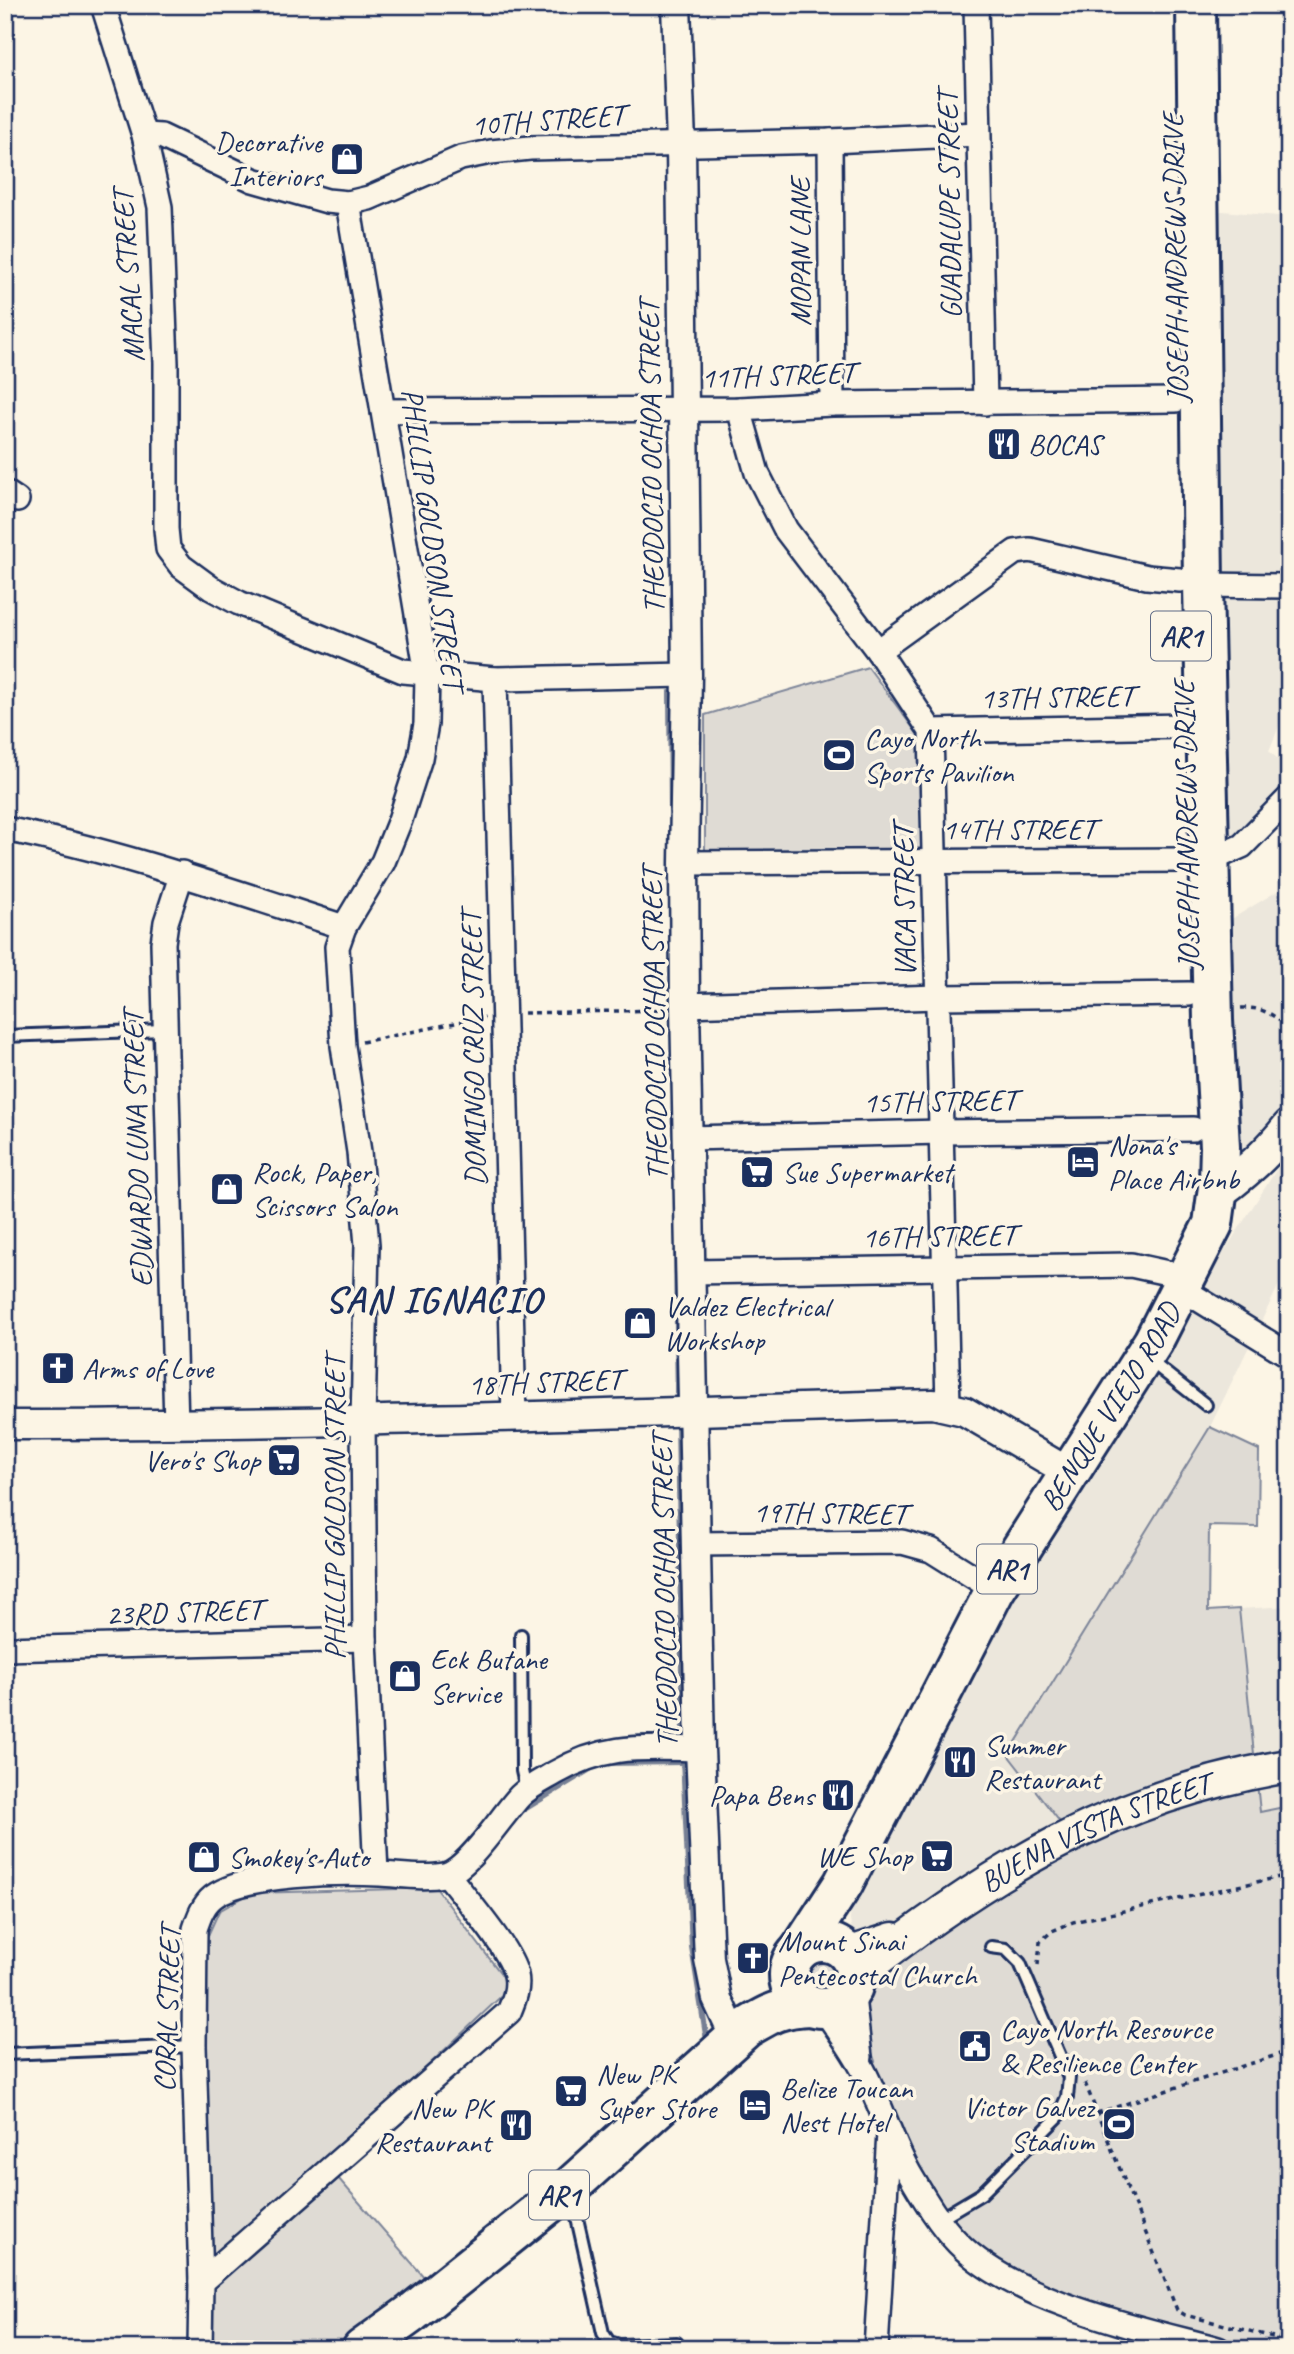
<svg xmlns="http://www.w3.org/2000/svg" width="1294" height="2354" font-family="Caveat,sans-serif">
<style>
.built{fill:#ece7dc}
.green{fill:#dfdbd4;stroke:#7d8599;stroke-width:2}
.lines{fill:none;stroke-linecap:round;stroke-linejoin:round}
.stream{stroke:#767f94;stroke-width:6}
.service-casing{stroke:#1b2f5e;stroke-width:16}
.minor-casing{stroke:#1b2f5e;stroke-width:28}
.tertiary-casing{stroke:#1b2f5e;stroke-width:33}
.secondary-casing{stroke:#1b2f5e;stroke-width:37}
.trunk-casing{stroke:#1b2f5e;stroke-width:44}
.path{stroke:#1b2f5e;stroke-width:3.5;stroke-dasharray:5 5;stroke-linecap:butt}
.service{stroke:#fcf5e5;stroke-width:10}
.minor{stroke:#fcf5e5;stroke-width:23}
.tertiary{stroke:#fcf5e5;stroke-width:28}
.secondary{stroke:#fcf5e5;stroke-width:32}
.trunk{stroke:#fcf5e5;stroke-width:38}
.labels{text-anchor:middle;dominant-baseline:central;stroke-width:7;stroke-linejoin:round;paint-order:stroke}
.shield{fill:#fcf5e5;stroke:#5e6a86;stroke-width:2}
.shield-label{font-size:28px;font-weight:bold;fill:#1b2f5e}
.street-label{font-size:30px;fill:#1b2f5e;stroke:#fcf5e5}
.poi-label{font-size:30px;fill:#1b2f5e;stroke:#fcf5e5;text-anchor:start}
.district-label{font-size:37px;font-weight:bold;letter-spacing:2px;fill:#1b2f5e;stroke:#fcf5e5}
</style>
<rect width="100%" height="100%" fill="#fcf5e5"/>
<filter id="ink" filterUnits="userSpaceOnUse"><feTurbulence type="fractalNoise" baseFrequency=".0143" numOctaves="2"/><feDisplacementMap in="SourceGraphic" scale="14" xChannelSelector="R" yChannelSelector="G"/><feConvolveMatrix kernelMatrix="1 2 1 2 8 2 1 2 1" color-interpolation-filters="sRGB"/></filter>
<g filter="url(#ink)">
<g class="built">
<polygon points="1212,210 1289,217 1289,701 1269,751 1289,769 1289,787 1249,833 1234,837 1224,831"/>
<polygon points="1289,884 1289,1111 1241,1160 1233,1155 1225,923"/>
<polygon points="1282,1161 1289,1166 1289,1264 1210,1427 1063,1826 882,1932 860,1934 852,1930 850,1920 851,1906 996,1623 1204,1283"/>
<polygon points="1289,1606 1289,1806 1260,1813 1240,1609"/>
</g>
<g class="green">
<polygon points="868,667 927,747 927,855 705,857 705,715"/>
<path d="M1210,1427l49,23 -1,77 -49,-1 -1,85 31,-2 21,203 29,-6v543h-156l1,-22 -155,-56 -99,-133 -29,-64 24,-13c-6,-16 -20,-47 -17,-64 4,-17 48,-43 63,-53l-19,-23 161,-95 -55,-71z"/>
<polygon points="436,1888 511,1987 325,2163 432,2286 348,2349 212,2349 202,1983 205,1942 219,1911 251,1893"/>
<circle cx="820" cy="1976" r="18"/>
</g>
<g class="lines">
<g class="stream">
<polyline points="670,693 671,811"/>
<polyline points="676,1252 678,1406"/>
<polyline points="678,1420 683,1733"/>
<polyline points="683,1760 692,1947 706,2035"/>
<polyline points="605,1763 683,1762"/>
<polyline points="523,1810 595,1766"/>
</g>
<g class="service-casing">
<g id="service">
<polyline points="5,1036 164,1030"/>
<polyline points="1149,1360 1206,1405"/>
<polyline points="521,1635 522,1771 526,1789"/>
<polyline points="5,2054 194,2046"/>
<polyline points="572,2196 603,2333 609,2342 619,2345 677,2343"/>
<polyline points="939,2219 981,2194 1058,2117 1067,2097 1069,2077 1020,1963 1006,1949 991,1947"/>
</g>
</g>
<g class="minor-casing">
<g id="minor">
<polyline points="103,5 144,135 160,207 166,363 166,529 168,549 181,566 211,588 239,603 403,671 495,679 687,675"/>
<polyline points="976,5 985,403"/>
<polyline points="144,135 161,136 253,180 327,201 348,203 369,198 461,158 491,152 530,148 830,141 978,134"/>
<polyline points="830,141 832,404"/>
<polyline points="348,203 427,674 426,724 420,758 400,820 383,862 344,927 337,947 343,1046 359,1152 367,1245 363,1421 365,1639 376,1873"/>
<polyline points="739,409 757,473 786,530 878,651 931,731 948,1405"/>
<polyline points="383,411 739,409 832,404 1176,400"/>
<polyline points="5,492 17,500"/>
<polyline points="1203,585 1289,586"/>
<polyline points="878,651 1015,552 1030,550 1147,577 1180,580"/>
<polyline points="495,679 514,1417"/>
<polyline points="931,731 1184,726"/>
<path d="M5,829c117,23 227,62 339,98"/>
<polyline points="1210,860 1242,846 1289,798"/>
<polyline points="684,863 1187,860"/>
<polyline points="685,1005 938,997 1189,994"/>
<polyline points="688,1138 942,1132 1193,1129"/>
<polyline points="691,1272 1131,1265 1186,1277"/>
<polyline points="1180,1291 1195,1297 1289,1355"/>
<polyline points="176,1425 163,943 166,922 182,873"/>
<polyline points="694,1544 902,1542 931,1550 995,1590"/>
<polyline points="5,1649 365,1639"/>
<polyline points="852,1989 860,2057"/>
<path d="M823,2008c13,19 27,38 38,58 20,36 30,77 51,112 13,22 28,47 46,65 58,59 181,85 260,106"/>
<path d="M201,2282l308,-270c5,-12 10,-24 7,-37 -5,-25 -51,-77 -68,-100"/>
<path d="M200,2349l1,-67 -7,-236 1,-117c4,-12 8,-24 18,-32 32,-24 127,-25 167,-23 21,1 43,5 64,1 23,-4 58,-60 76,-79 10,-10 23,-16 35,-23 52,-30 88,-25 145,-24"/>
<polyline points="876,2349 889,2133"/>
</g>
</g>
<g class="tertiary-casing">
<g id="tertiary">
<polyline points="676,5 681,144 687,675 684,863 685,1005 700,1749 709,1959 717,1999 735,2038"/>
<path d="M5,1425c310,0 619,-12 928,-21l31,7 106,62"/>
</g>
</g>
<g class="secondary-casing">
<g id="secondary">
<path d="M1218,1193c28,-20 50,-40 71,-67"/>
<polyline points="846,1952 860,1950 893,1939"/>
<path id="s1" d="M855,1977c133,-105 263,-184 434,-211"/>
</g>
</g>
<g class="trunk-casing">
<g id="trunk">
<circle cx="822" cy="1975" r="33"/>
<path id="s2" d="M800,1950l43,-66 152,-294 158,-248 60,-118 6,-44 1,-33 -7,-127 -10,-435 -7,-580"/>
<path d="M362,2349l50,-36 158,-126 176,-159c25,-15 35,-21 64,-22"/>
</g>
</g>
<g class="path">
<path d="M1241,1008c21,-1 32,6 48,20"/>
<polyline points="524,1013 663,1010"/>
<polyline points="362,1042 485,1017"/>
<polyline points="1281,1877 1289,1910"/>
<polyline points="1038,1965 1040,1942 1052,1931 1073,1922 1289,1875"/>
<polyline points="1085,2083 1177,2310 1185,2315 1289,2341"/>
<polyline points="1097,2113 1280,2054"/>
</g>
<use href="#service" class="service"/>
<use href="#minor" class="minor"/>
<use href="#tertiary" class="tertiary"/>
<use href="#secondary" class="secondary"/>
<use href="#trunk" class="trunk"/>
</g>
</g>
<defs>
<g id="shop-square" transform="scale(1.75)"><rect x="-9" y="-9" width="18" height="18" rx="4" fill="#1b2f5e" stroke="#fcf5e5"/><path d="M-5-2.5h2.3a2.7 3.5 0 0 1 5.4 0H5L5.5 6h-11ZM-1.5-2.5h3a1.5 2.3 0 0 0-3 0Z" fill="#fff"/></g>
<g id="restaurant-square" transform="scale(1.75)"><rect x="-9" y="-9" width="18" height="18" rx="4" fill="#1b2f5e" stroke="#fcf5e5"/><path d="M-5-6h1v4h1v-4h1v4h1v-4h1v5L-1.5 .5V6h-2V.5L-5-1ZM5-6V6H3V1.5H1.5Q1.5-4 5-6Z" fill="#fff"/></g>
<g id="stadium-square" transform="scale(1.75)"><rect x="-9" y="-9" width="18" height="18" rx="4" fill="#1b2f5e" stroke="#fcf5e5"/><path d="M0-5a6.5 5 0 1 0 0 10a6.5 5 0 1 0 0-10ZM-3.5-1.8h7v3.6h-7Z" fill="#fff"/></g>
<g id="hotel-square" transform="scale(1.75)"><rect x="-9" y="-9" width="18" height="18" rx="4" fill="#1b2f5e" stroke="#fcf5e5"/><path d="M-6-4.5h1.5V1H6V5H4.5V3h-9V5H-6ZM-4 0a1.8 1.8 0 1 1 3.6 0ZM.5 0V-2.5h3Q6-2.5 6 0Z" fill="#fff"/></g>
<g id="supermarket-square" transform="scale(1.75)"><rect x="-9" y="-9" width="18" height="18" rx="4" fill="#1b2f5e" stroke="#fcf5e5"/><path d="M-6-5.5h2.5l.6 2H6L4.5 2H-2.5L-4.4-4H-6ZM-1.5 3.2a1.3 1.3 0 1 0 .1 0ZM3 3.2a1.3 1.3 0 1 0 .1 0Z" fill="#fff"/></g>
<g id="church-square" transform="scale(1.75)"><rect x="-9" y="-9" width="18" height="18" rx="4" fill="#1b2f5e" stroke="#fcf5e5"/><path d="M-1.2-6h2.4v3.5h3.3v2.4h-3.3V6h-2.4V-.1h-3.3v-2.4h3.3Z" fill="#fff"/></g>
<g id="civic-square" transform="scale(1.75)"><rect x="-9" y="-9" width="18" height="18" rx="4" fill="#1b2f5e" stroke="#fcf5e5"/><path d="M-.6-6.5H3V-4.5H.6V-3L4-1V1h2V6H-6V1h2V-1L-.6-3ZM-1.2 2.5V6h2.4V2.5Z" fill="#fff"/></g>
</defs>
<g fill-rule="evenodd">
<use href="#shop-square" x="347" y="159"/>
<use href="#restaurant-square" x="1004" y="444"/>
<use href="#stadium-square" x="839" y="755"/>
<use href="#hotel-square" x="1083" y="1162"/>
<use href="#supermarket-square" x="757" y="1172"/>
<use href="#shop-square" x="227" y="1189"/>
<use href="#shop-square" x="640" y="1323"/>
<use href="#church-square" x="58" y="1368"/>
<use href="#supermarket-square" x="284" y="1460"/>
<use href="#shop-square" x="405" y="1676"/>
<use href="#restaurant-square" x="960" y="1762"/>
<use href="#restaurant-square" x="838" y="1795"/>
<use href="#supermarket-square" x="937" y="1856"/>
<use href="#shop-square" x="204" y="1857"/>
<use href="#church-square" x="753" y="1958"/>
<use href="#civic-square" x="975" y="2046"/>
<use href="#supermarket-square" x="571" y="2091"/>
<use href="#hotel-square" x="755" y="2105"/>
<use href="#stadium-square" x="1119" y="2124"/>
<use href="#restaurant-square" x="516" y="2125"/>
</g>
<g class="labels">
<g class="shield">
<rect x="1151" y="611.5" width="60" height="49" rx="5"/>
<rect x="977" y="1544.5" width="60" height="49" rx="5"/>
<rect x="529" y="2170.5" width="60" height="49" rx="5"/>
</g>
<g class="shield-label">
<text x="1181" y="636">AR1</text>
<text x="1007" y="1569">AR1</text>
<text x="559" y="2195">AR1</text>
</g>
<g class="street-label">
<text transform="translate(548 120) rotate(-4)">10TH STREET</text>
<text transform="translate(949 205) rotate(-91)">GUADALUPE STREET</text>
<text transform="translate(800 252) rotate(-90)">MOPAN LANE</text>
<text transform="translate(1175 258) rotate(-91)">JOSEPH ANDREWS DRIVE</text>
<text transform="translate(128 276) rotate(-94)">MACAL STREET</text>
<text transform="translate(778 375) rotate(-2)">11TH STREET</text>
<text transform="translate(651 457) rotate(-91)">THEODOCIO OCHOA STREET</text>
<text transform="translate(433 539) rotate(82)">PHILLIP GOLDSON STREET</text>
<text transform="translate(1057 697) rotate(-1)">13TH STREET</text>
<text transform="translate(1186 825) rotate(-91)">JOSEPH ANDREWS DRIVE</text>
<text x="1019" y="829">14TH STREET</text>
<text transform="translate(904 901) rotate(-91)">VACA STREET</text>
<text transform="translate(654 1024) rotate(-91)">THEODOCIO OCHOA STREET</text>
<text transform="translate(473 1049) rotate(-91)">DOMINGO CRUZ STREET</text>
<text transform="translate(940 1101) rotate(-1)">15TH STREET</text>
<text transform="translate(137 1149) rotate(-92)">EDWARDO LUNA STREET</text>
<text transform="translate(939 1236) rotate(-1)">16TH STREET</text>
<text transform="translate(545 1382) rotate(-2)">18TH STREET</text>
<text stroke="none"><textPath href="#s2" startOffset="626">BENQUE VIEJO ROAD</textPath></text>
<text transform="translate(334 1508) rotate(-90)">PHILLIP GOLDSON STREET</text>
<text transform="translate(830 1513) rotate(1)">19TH STREET</text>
<text transform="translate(664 1591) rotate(-91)">THEODOCIO OCHOA STREET</text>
<text transform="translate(184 1612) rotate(-2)">23RD STREET</text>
<text stroke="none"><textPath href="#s1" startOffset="282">BUENA VISTA STREET</textPath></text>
<text transform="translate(167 2009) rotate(-88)">CORAL STREET</text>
</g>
<g class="poi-label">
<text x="322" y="142" text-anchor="end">Decorative<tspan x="322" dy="34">Interiors</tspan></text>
<text x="1028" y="444">BOCAS</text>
<text x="864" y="738">Cayo North<tspan x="864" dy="34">Sports Pavilion</tspan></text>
<text x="1108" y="1145">Nona's<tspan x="1108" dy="34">Place Airbnb</tspan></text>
<text x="252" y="1172">Rock, Paper,<tspan x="252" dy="34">Scissors Salon</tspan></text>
<text x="782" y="1172">Sue Supermarket</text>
<text x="664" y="1306">Valdez Electrical<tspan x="664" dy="34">Workshop</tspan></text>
<text x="82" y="1368">Arms of Love</text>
<text x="260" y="1460" text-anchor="end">Vero's Shop</text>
<text x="430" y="1659">Eck Butane<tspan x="430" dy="34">Service</tspan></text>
<text x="984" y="1745">Summer<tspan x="984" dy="34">Restaurant</tspan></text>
<text x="814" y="1795" text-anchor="end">Papa Bens</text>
<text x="912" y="1856" text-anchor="end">WE Shop</text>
<text x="228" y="1857">Smokey's Auto</text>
<text x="778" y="1941">Mount Sinai<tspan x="778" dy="34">Pentecostal Church</tspan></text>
<text x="1000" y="2029">Cayo North Resource<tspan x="1000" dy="34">&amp; Resilience Center</tspan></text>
<text x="596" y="2074">New PK<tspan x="596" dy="34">Super Store</tspan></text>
<text x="780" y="2088">Belize Toucan<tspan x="780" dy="34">Nest Hotel</tspan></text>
<text x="1094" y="2107" text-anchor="end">Victor Galvez<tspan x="1094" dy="34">Stadium</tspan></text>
<text x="491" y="2108" text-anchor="end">New PK<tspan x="491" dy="34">Restaurant</tspan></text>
</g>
<g class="district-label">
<text x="434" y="1299">SAN IGNACIO</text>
</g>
</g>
<rect width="1294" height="2354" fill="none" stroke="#fcf5e5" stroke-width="28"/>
<rect x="14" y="14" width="1266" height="2326" fill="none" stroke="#1b2f5e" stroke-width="2.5" filter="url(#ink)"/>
</svg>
